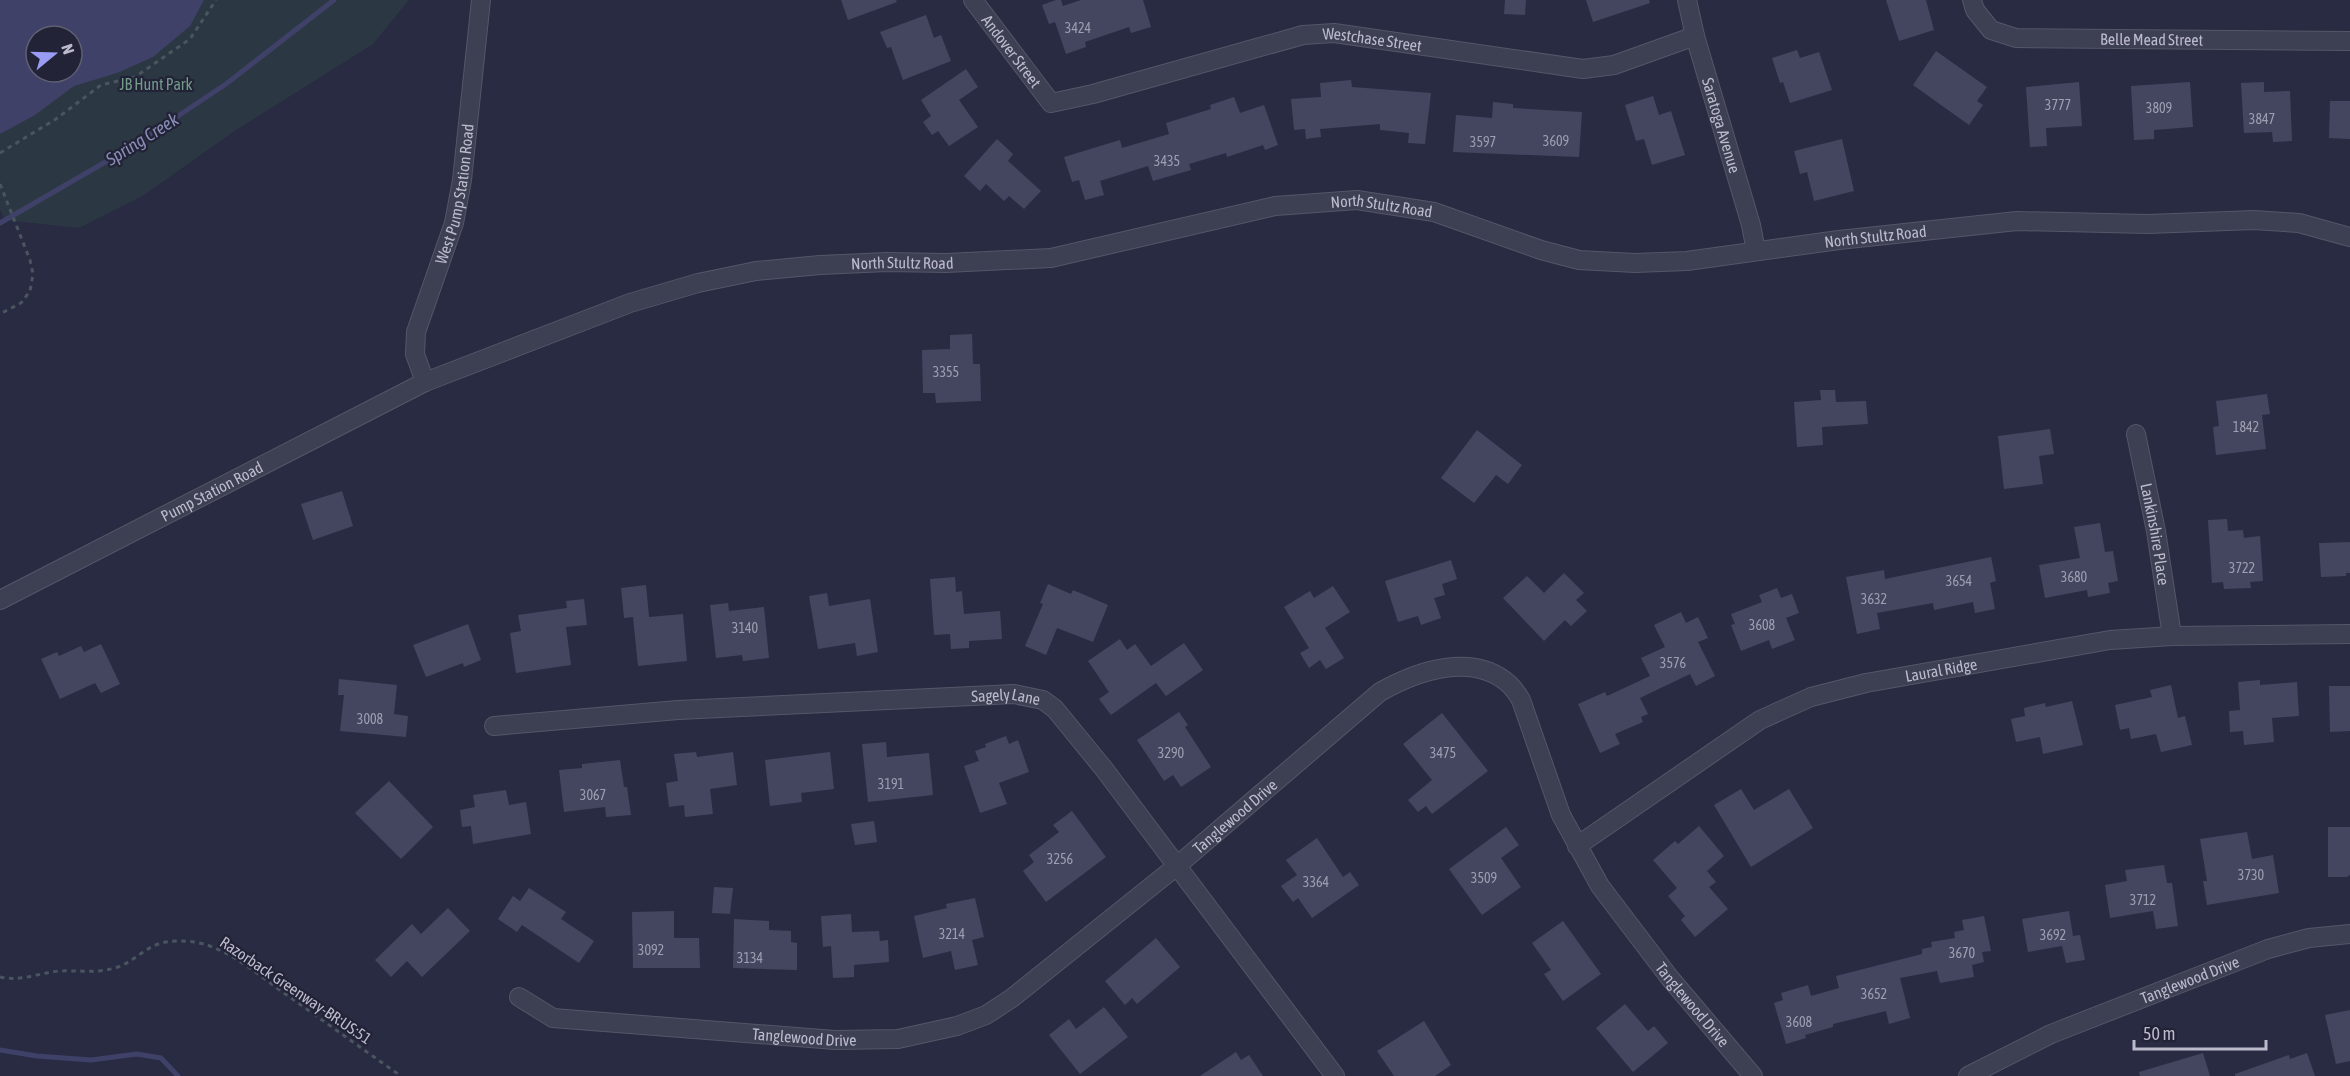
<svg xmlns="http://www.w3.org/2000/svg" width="2350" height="1076" font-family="'Asap Condensed',sans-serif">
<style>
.green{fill:#2b3843;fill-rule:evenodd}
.water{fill:#3f4168;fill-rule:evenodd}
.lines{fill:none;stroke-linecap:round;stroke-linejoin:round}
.stream{stroke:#3f4168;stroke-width:5}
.building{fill:#444660}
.minor-casing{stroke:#565669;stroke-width:20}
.tertiary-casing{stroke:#565669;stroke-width:20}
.path{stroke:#4a5560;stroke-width:3;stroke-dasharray:4.5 4.5;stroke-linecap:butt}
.minor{stroke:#3d3f52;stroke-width:18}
.tertiary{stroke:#3d3f52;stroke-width:18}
.labels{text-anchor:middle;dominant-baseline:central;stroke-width:4.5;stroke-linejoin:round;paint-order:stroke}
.number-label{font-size:14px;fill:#9d9eb1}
.street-label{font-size:16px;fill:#bbc;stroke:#222337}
.park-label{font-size:16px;fill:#739b8a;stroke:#222337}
.water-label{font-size:18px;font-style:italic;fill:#8b8eb5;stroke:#222337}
</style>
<rect width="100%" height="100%" fill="#292b42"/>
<path class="green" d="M0,0h409l-36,44 -140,88 -89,63 -65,33 -74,-8 -5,-10zM36,36h36v36h-36z"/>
<path class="water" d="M0,0h204l-14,26 -37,31 -36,16 -43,13 -39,29 -35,19zM36,36h36v36h-36z"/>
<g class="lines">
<g class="stream">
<polyline points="0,223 133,146 226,84 334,0"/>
<polyline points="0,1050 37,1056 91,1060 137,1054 161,1058 178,1076"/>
</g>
</g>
<g class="building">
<polygon points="841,0 896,0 897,2 848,20"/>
<polygon points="1056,0 1061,0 1063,6 1081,0 1143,0 1151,27 1131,33 1129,27 1085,42 1086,47 1066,54 1055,22 1049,24 1042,5"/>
<polygon points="1505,0 1526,0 1525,15 1504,14"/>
<polygon points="1586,0 1649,0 1650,3 1593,22"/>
<polygon points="1886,0 1926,0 1934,30 1899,41"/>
<polygon points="926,15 934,38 941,35 951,61 903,80 891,47 887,48 880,32"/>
<polygon points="1797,50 1800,58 1819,52 1832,90 1790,103 1783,82 1780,83 1772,58"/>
<polygon points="1936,51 1987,87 1977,101 1983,105 1969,125 1913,85"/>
<polygon points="966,69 978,87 959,100 978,127 949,146 938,131 932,135 923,122 931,116 921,100"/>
<polygon points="1351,80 1352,87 1431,93 1425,144 1408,143 1409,133 1380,130 1380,124 1320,129 1321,137 1306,139 1305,129 1294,130 1291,99 1321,97 1320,83"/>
<polygon points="2079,82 2082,126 2046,128 2047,146 2030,147 2026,87"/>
<polygon points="2190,82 2193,127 2154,130 2154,139 2134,140 2131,86"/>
<polygon points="2264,82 2264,92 2290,91 2292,141 2273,142 2272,132 2244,133 2241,83"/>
<polygon points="1653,96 1659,115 1671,111 1685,155 1652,165 1644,139 1636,141 1625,105"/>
<polygon points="1234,97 1240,113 1264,105 1278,145 1265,150 1263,145 1227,157 1226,153 1189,164 1191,170 1153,181 1148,166 1100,181 1104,195 1085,200 1079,180 1072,182 1064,157 1120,140 1122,148 1169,134 1166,123 1211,109 1210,105"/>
<polygon points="2330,101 2350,101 2350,139 2329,138"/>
<polygon points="1493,102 1513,104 1513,108 1582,112 1579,157 1453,152 1456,115 1492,118"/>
<polygon points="997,139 1013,154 1008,161 1041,191 1024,209 1009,196 1004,201 986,184 980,191 964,176"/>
<polygon points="1842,139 1854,191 1814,201 1807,172 1800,174 1794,151"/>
<polygon points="972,334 973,364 980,364 981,401 936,403 935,393 923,393 922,350 950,349 950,335"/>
<polygon points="1820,390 1835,390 1836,402 1866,401 1868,424 1822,427 1823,445 1797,447 1794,402 1821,400"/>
<polygon points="2267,394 2270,414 2262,415 2266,449 2216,455 2213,427 2219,426 2216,401"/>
<polygon points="2050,429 2054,454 2039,456 2043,484 2004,489 1998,436"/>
<polygon points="1477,430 1522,465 1508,484 1496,475 1474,503 1441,478"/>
<polygon points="342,491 353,526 313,540 301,504"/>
<polygon points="2227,519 2228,531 2243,530 2244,538 2260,536 2263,581 2250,582 2251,588 2224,589 2223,582 2212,583 2208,520"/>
<polygon points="2100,523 2105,552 2113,551 2118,581 2108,583 2110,593 2088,597 2087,590 2045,598 2039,565 2080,558 2074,527"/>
<polygon points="2350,542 2350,573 2346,573 2346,576 2321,577 2319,543"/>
<polygon points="1991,557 1996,581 1990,583 1995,609 1975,613 1973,602 1934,610 1933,603 1877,613 1880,629 1857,634 1846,577 1884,570 1885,579"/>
<polygon points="1451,560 1457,579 1442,584 1445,595 1434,598 1441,618 1421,625 1418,616 1398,622 1385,581"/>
<polygon points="1564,573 1584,593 1576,600 1587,611 1571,626 1565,620 1544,641 1503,598 1527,576 1544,593"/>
<polygon points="955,577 956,592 962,591 964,614 1000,611 1002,639 969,641 969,648 951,649 950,634 934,635 930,579"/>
<polygon points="1048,584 1071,594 1073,590 1108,605 1093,642 1057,628 1046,655 1025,646 1043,604 1040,603"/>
<polygon points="646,585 649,617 683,614 687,661 638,666 633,617 624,618 621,588"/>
<polygon points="1333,586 1350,612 1325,628 1344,658 1326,669 1320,660 1309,668 1300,653 1309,648 1284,607 1310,591 1314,598"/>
<polygon points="1777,588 1781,598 1792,594 1799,613 1786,618 1795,640 1772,649 1769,640 1741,651 1731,625 1735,624 1731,614 1762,602 1759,595"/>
<polygon points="827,593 829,606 870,599 878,652 857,656 855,643 818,649 809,596"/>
<polygon points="584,599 587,625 566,627 571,665 516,673 510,633 521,631 518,615 567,608 566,601"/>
<polygon points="728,603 729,611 764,607 769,658 743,661 742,655 716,658 710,605"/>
<polygon points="1681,612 1686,623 1698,617 1708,638 1698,642 1715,676 1696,686 1690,674 1640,698 1648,714 1641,717 1643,722 1615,734 1620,744 1600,753 1578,704 1605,692 1607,696 1650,676 1641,658 1665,647 1654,625"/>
<polygon points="468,624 481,660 464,667 463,663 426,677 413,645"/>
<polygon points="1120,639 1127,650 1135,644 1151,666 1184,643 1203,670 1166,696 1156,683 1111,715 1099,699 1109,692 1088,661"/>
<polygon points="101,644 120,684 101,693 95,683 60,699 41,659 57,652 59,656 81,646 84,652"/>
<polygon points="339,679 397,685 394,714 408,716 406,737 340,731 344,695 338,695"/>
<polygon points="2260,680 2260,685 2297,682 2299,716 2272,718 2274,742 2244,745 2243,731 2230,732 2229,711 2240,710 2238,682"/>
<polygon points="2171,685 2178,718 2185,716 2192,745 2161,752 2156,734 2131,739 2129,728 2120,730 2115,705 2152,697 2150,690"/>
<polygon points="2329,686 2350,686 2350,731 2330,732"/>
<polygon points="2072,701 2083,745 2043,754 2040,737 2016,742 2011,719 2025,716 2024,708 2045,703 2046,707"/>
<polygon points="1179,712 1188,725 1185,727 1211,767 1181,787 1173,775 1164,781 1137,740"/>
<polygon points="1442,713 1488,771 1432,814 1426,806 1418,812 1408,800 1432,780 1403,744"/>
<polygon points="1006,736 1009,744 1018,740 1029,772 999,783 1007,804 980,813 964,766 979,761 975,751 986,747 985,744"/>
<polygon points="886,742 887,757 929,753 933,795 868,802 862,744"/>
<polygon points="696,752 697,757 733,752 737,785 710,789 713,814 685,817 684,805 669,807 666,783 678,781 674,754"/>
<polygon points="830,752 834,789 801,793 802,802 770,806 765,760"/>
<polygon points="620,760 624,787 627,787 631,815 606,817 605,807 564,812 559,770 582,768 582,764"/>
<polygon points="389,781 433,827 401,859 355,813"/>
<polygon points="1741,789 1754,810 1789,789 1813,828 1751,867 1714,805"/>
<polygon points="506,790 509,805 526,802 531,834 473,844 471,826 462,827 460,810 475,807 473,795"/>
<polygon points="1072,811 1106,857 1046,902 1023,871 1034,862 1029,855 1059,832 1053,825"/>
<polygon points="874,821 877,842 855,845 851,824"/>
<polygon points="1699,826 1724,856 1707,871 1716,882 1709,887 1728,909 1695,937 1681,920 1685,916 1668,896 1677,888 1653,860 1675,841 1678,844"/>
<polygon points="1506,827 1519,845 1501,858 1521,887 1482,915 1449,869"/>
<polygon points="2328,827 2350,827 2350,875 2347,877 2328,877"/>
<polygon points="2247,832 2252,859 2273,855 2279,893 2207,905 2203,881 2207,881 2200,839"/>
<polygon points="1317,838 1343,877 1350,872 1359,885 1312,918 1298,898 1293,902 1281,886 1297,875 1286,860"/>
<polygon points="2164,865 2167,883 2172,883 2178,926 2156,929 2153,911 2110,918 2105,885 2127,881 2125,870"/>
<polygon points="714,887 733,888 730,914 712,913"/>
<polygon points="529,888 566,912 561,919 594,941 579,963 522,925 517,932 498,919 513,896 520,901"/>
<polygon points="975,898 984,937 972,940 978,965 955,970 951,951 923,958 914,916 947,908 946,904"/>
<polygon points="448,908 470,931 422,977 407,961 391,977 375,960 412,924 421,934"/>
<polygon points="674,911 674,938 699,938 700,968 633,968 632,912"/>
<polygon points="2069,911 2073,936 2080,935 2085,960 2066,963 2062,946 2028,952 2022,919"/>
<polygon points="851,914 852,932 879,931 880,941 888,940 889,962 854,965 854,977 833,978 831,946 823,947 821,916"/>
<polygon points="1984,916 1991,951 1982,952 1984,962 1972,965 1974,977 1940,983 1937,971 1900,978 1910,1018 1889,1024 1886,1011 1833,1024 1833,1027 1805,1035 1806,1038 1786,1044 1774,1003 1783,1000 1781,993 1808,985 1811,996 1839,988 1836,976 1922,954 1922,949 1932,947 1931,942 1955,938 1954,932 1964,930 1962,920"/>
<polygon points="734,919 769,921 769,930 791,931 791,942 797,943 797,970 733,968"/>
<polygon points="1563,921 1601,974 1563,1001 1544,974 1551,970 1532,943"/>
<polygon points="1156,938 1180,967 1137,1004 1132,998 1125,1005 1105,981"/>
<polygon points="1625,1004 1648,1031 1654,1026 1668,1043 1633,1072 1596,1028"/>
<polygon points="1104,1007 1128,1037 1080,1074 1049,1035 1069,1019 1076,1029"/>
<polygon points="2350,1010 2350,1061 2336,1064 2325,1015"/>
<polygon points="1424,1021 1451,1065 1435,1076 1394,1076 1377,1051"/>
<polygon points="1236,1052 1241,1060 1249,1055 1263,1076 1200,1076"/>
<polygon points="2203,1053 2210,1076 2140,1076 2139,1072"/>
<polygon points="2307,1053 2315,1076 2235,1076 2235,1074 2289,1055 2290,1059"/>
</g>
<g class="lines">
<g class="minor-casing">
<g id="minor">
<path id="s1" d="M973,0l78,103 42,-9 210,-59 31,-2 249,36 31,-4 81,-29"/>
<path id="s2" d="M1687,0l8,36 56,189 5,26"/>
<path id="s3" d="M1972,0l3,10 16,20 25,8 334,3"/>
<path id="s4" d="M425,382l-10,-28 1,-22 38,-109 8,-43 19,-180"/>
<path id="s5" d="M2136,434l20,97 16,105"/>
<path id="s6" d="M494,726l184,-16 336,-16 29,6 12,9 49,60 231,307"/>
<path id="s7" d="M1577,846l183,-126 51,-23 55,-14 244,-43 62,-4 178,-2"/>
<path id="s8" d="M519,997l34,21 282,22 63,-1 59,-13 29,-11 26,-17 166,-133 202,-173c37,-21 94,-41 130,-7 4,4 8,10 11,15l40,115 39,71 69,91 84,99"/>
<path id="s9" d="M1968,1076l83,-42 217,-85 41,-11 41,-4"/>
</g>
</g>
<g class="tertiary-casing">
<g id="tertiary">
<path id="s10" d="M0,600l425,-218 205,-79 68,-20 58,-12 64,-6 67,-3 59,1 105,-5 224,-52 82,-6 77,12 107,38 38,10 56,3 52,-2 152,-21 178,-19 131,3 106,-4 45,3 51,14"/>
</g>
</g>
<g class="path">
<polyline points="0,153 56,119 101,85 135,77 190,39 216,0"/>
<polyline points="0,184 30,260 33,274 30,291 21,303 0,314"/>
<path d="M0,977c21,5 38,-4 59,-6 20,-1 38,3 59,-4 17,-6 29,-22 48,-25 13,-2 29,-1 41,3 27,9 52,30 74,46 40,28 80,57 120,85"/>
</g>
<use href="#minor" class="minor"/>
<use href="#tertiary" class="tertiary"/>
</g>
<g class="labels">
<g class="number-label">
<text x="1078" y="28">3424</text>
<text x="2058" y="105">3777</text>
<text x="2159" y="108">3809</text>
<text x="2262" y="119">3847</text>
<text x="1556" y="141">3609</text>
<text x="1483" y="142">3597</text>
<text x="1167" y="161">3435</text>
<text x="946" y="372">3355</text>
<text x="2246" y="427">1842</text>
<text x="2242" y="568">3722</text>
<text x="2074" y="577">3680</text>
<text x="1959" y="581">3654</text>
<text x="1874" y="599">3632</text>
<text x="1762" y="625">3608</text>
<text x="745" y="628">3140</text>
<text x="1673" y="663">3576</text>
<text x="370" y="719">3008</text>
<text x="1171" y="753">3290</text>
<text x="1443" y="753">3475</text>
<text x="891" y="784">3191</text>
<text x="593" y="795">3067</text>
<text x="1060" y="859">3256</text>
<text x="2251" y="875">3730</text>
<text x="1484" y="878">3509</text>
<text x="1316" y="882">3364</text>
<text x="2143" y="900">3712</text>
<text x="952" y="934">3214</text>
<text x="2053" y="935">3692</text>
<text x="651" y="950">3092</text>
<text x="1962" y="953">3670</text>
<text x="750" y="958">3134</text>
<text x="1874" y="994">3652</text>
<text x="1799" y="1022">3608</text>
</g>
<g class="street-label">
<text stroke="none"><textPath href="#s1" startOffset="460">Westchase Street</textPath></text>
<text stroke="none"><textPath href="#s3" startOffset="198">Belle Mead Street</textPath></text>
<text stroke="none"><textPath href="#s1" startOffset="64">Andover Street</textPath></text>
<text stroke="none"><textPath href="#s2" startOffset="130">Saratoga Avenue</textPath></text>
<text stroke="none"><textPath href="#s4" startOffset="196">West Pump Station Road</textPath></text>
<text stroke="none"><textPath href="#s10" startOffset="1460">North Stultz Road</textPath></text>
<text stroke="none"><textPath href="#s10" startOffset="1964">North Stultz Road</textPath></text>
<text stroke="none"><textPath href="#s10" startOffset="974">North Stultz Road</textPath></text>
<text stroke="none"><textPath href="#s10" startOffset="238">Pump Station Road</textPath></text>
<text stroke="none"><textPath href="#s5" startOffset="102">Lankinshire Place</textPath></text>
<text stroke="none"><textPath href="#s7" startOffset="411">Laural Ridge</textPath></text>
<text stroke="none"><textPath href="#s6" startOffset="513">Sagely Lane</textPath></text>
<text stroke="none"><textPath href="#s8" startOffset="796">Tanglewood Drive</textPath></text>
<text stroke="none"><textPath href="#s9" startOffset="242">Tanglewood Drive</textPath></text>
<text transform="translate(296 990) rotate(34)">Razorback Greenway-BR:US:51</text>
<text stroke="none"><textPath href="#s8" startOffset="1498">Tanglewood Drive</textPath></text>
<text stroke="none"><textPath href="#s8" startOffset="292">Tanglewood Drive</textPath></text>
</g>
<g class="park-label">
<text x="156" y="84">JB Hunt Park</text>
</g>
<g class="water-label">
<text transform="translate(142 139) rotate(-32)">Spring Creek</text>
</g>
</g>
<g transform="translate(54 54) rotate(71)"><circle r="28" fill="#222337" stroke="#5f6073" stroke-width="1.5"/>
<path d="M0-4.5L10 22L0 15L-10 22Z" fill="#999cf2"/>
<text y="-9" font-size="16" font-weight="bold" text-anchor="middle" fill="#bbbbcc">N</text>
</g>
<path d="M2134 1040v9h132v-9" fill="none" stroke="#bbbbcc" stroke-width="3"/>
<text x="2143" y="1040" font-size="18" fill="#bbbbcc" stroke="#222337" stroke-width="4.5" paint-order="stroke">50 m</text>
</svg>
